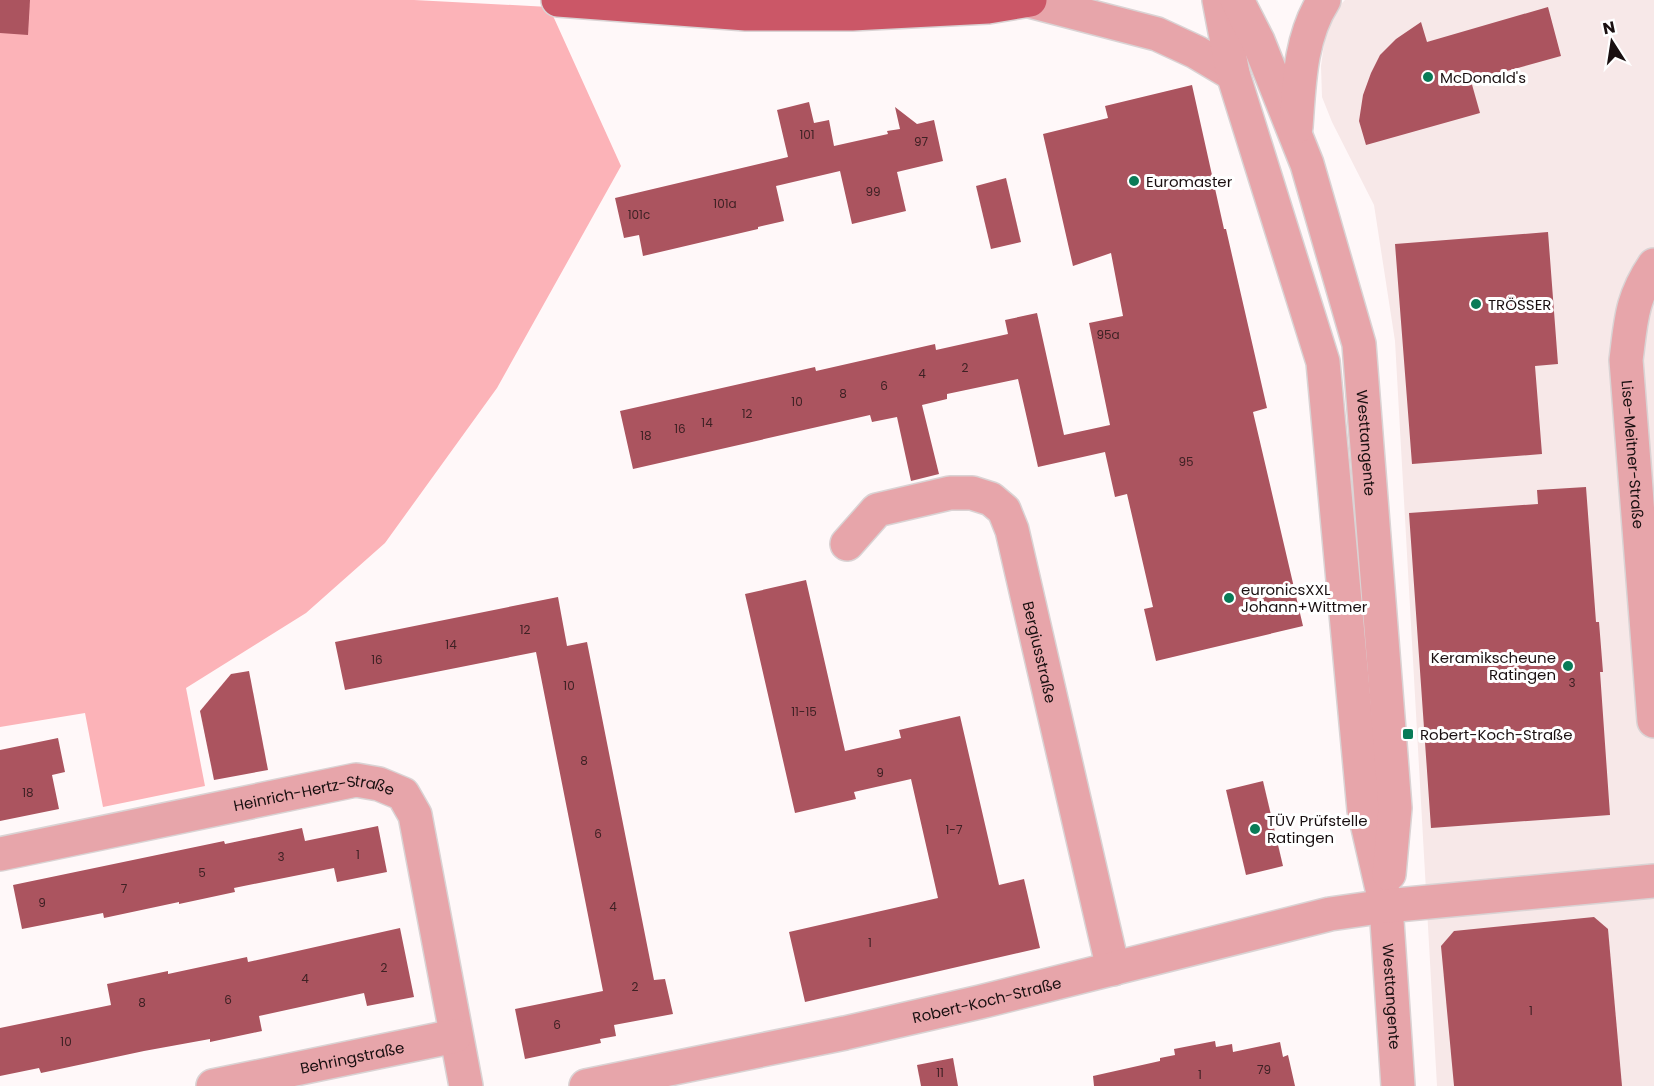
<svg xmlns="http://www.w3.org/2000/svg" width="1654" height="1086" font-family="Poppins,sans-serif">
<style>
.built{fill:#f7e8e8}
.green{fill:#fcb3b8}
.building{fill:#ab545f}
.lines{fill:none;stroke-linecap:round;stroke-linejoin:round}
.minor-casing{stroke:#dad3d4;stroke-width:36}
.major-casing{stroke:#dad3d4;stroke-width:36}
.minor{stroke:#e7a5aa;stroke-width:33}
.major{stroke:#cb5767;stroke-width:33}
.poi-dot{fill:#097b57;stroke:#fff;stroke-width:2}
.labels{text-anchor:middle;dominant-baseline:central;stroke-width:6;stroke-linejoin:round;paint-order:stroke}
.number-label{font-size:12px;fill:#3e2124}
.poi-label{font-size:15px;fill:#1a1011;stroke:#fff;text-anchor:start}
.street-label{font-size:15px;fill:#1a1011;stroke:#fff}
</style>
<rect width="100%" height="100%" fill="#fff8f9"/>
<polygon class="built" points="1345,0 1654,0 1654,1086 1437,1086 1395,341 1374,205 1332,122 1322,97 1321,66 1325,37 1338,7"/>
<polygon class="green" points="0,0 414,0 549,7 621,166 497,388 385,543 306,613 186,688 205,786 103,807 85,713 0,727"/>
<g class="building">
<polygon points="0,0 30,0 28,35 0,33"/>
<polygon points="1548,7 1561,56 1471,81 1480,113 1366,145 1359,121 1363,95 1371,73 1380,55 1396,39 1421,22 1427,42"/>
<polygon points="1192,85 1224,229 1226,229 1267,408 1253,412 1303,626 1156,661 1144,609 1153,607 1127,494 1115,497 1105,452 1038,467 1018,379 947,394 947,399 922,405 939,474 911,481 897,417 872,422 870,415 633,469 620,411 815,367 816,371 935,344 936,350 1008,334 1005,320 1037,313 1064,435 1110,425 1089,323 1123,316 1111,253 1073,266 1043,134 1108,118 1105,106"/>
<polygon points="809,102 814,123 829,120 834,146 888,134 887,131 900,129 895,107 917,124 934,120 943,161 897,172 906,211 852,224 840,171 776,186 784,221 758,227 758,229 643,256 639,235 624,238 615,198 788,157 777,110"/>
<polygon points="1006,178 1021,242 991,249 976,186"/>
<polygon points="1548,232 1558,364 1535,366 1542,454 1412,464 1395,244"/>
<polygon points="1586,487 1596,622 1599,622 1603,672 1600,672 1610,815 1431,828 1409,513 1538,504 1537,490"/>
<polygon points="806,580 845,751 901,738 899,730 960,716 999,885 1024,879 1040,948 805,1002 789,932 938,898 911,779 854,792 856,799 795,813 745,594"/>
<polygon points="558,597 567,646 587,642 654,980 665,979 673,1014 614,1025 616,1036 600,1039 601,1043 525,1059 515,1009 603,991 536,652 345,690 335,642"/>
<polygon points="249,671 268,770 214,780 200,711 231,674"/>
<polygon points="58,738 65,772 52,775 59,809 0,821 0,750"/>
<polygon points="1263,781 1283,866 1246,875 1226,790"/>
<polygon points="378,826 387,872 337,882 334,868 234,888 235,892 179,904 179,902 104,918 103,913 22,929 13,885 224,841 225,844 302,828 305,841"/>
<polygon points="1594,917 1608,929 1622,1086 1454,1086 1441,946 1454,931"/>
<polygon points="400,928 414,997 367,1006 364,993 259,1016 262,1031 210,1042 210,1039 144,1051 41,1073 39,1068 0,1076 0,1028 111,1005 107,984 168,971 168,974 247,957 248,962"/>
<polygon points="1215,1041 1216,1047 1232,1044 1233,1052 1280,1042 1283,1057 1288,1055 1295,1086 1094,1086 1093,1076 1160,1061 1160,1058 1175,1055 1174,1049"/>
<polygon points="953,1058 958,1086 921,1086 917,1065"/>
</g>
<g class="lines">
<g class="minor-casing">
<g id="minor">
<polyline points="1026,0 1157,34 1196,52 1233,74"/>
<path id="s1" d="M1219,0l14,74 90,288 41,448 22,96 12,180"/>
<path id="s2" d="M1237,0l21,41 49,123 52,180 36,464 -6,66"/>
<path d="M1296,127c3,-43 4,-90 28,-127"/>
<path id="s3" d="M1654,265c-23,34 -23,56 -28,95l28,361"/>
<path id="s4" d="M847,544l30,-34 73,-17h22l19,6 13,11 8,20 101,439"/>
<path id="s5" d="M0,854l356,-74 23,4 24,10 12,21 51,271"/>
<path id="s6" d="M213,1086l242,-50"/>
<path id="s7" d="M586,1086l259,-53 135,-31 350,-88 56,-8 268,-25"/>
</g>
</g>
<g class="major-casing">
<polyline id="major" points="558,0 746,14 852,14 988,7 1030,0"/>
</g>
<use href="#minor" class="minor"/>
<use href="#major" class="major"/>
</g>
<g class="poi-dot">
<circle cx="1428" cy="77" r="6"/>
<circle cx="1134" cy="181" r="6"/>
<circle cx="1476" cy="304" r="6"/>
<circle cx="1229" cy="598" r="6"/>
<circle cx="1568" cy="666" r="6"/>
<rect x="1402" y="728" width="12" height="12" rx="3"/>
<circle cx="1255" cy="829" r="6"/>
</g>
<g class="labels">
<g class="number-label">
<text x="807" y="134">101</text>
<text x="921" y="141">97</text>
<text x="873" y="191">99</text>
<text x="725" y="203">101a</text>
<text x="639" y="214">101c</text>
<text x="1108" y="334">95a</text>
<text x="965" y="367">2</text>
<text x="922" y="373">4</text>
<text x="884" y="385">6</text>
<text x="843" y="393">8</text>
<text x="797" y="401">10</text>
<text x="747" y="413">12</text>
<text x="707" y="422">14</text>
<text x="680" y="428">16</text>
<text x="646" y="435">18</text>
<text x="1186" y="461">95</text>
<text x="525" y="629">12</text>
<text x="451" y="644">14</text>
<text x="377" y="659">16</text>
<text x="1572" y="682">3</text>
<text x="569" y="685">10</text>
<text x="804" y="711">11-15</text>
<text x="584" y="760">8</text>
<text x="880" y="772">9</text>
<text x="28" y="792">18</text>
<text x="954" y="829">1-7</text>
<text x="598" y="833">6</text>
<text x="358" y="854">1</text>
<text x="281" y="856">3</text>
<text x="202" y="872">5</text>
<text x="124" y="888">7</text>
<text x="42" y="902">9</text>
<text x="613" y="906">4</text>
<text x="870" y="942">1</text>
<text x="384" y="967">2</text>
<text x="305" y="978">4</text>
<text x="635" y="986">2</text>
<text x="228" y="999">6</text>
<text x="142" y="1002">8</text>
<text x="1531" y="1010">1</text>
<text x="557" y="1024">6</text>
<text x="66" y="1041">10</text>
<text x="1264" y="1069">79</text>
<text x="940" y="1072">11</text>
<text x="1200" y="1074">1</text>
</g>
<g class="poi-label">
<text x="1440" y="77">McDonald's</text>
<text x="1146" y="181">Euromaster</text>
<text x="1488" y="304">TRÖSSER</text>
<text x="1241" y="589">euronicsXXL<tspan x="1241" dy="17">Johann+Wittmer</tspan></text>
<text x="1556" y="657" text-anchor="end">Keramikscheune<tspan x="1556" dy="17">Ratingen</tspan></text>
<text x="1420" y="734">Robert-Koch-Straße</text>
<text x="1267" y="820">TÜV Prüfstelle<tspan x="1267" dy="17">Ratingen</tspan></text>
</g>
<g class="street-label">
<text stroke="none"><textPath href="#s2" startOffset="465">Westtangente</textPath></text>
<text stroke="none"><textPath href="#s3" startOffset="195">Lise-Meitner-Straße</textPath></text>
<text stroke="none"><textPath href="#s4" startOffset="326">Bergiusstraße</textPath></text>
<text stroke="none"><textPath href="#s5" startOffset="321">Heinrich-Hertz-Straße</textPath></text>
<text stroke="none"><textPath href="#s1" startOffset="1016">Westtangente</textPath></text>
<text stroke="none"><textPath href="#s7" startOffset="410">Robert-Koch-Straße</textPath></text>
<text stroke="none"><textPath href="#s6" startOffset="142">Behringstraße</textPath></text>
</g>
</g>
<g transform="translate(1612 42) rotate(348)" stroke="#ffffff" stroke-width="4.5" paint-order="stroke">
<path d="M0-4.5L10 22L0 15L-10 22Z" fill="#1a1011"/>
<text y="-9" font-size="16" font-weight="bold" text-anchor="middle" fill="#1a1011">N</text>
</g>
</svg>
